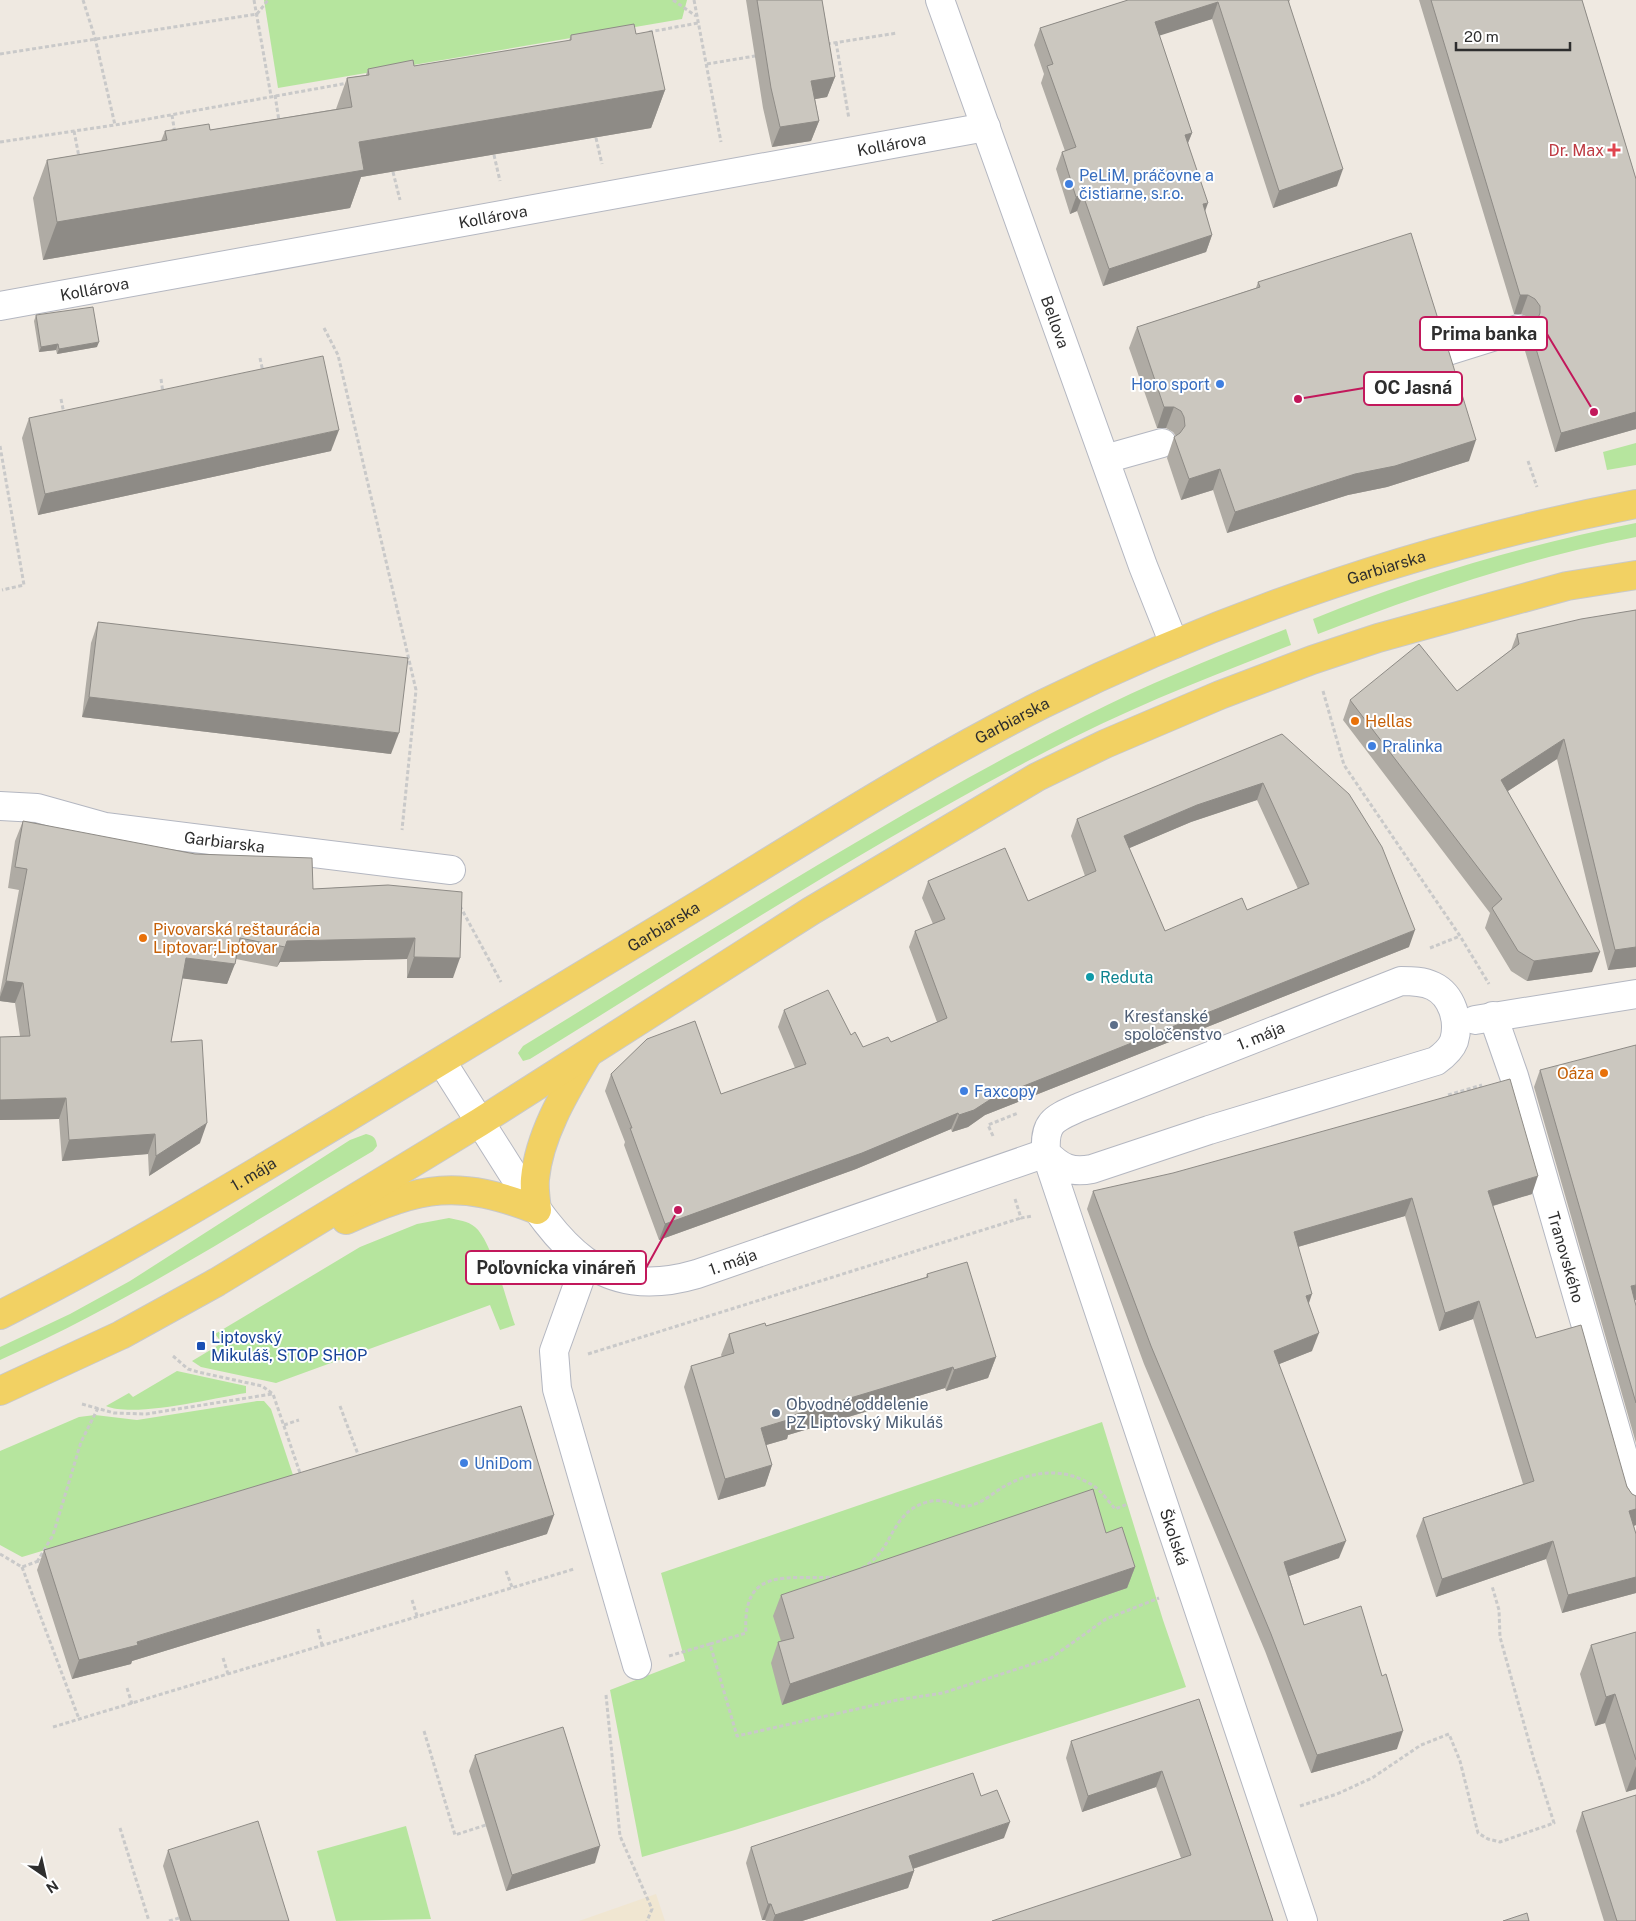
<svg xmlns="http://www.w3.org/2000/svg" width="1636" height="1921" font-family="'Public Sans',sans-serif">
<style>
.education{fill:#f0e6d1}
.green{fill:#b6e59e}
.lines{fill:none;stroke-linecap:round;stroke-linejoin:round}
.street-casing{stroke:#b4b7c1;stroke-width:30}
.primary-casing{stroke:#c9c9c9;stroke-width:30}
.path{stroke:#c9c9c9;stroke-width:3;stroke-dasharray:4 2.5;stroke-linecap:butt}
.street{stroke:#fff;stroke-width:28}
.primary{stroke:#f2d163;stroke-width:28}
.wall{fill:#afaba4;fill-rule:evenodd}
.shaded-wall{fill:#8e8b86}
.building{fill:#cbc7bf;stroke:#8e8b86;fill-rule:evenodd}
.health-dot{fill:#e0444e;stroke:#fff;stroke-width:2}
.shop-dot{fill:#3f7fe0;stroke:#fff;stroke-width:2}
.food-dot{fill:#e8710a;stroke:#fff;stroke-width:2}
.culture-dot{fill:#0f9aa8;stroke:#fff;stroke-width:2}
.service-dot{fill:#5c6f8a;stroke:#fff;stroke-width:2}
.transit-dot{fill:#1a4fb4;stroke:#fff;stroke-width:2}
.labels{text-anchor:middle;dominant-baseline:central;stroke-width:4;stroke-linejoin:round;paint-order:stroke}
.street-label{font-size:16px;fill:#2e2e2e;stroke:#fff}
.health-label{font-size:16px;fill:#be3a42;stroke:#fff;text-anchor:end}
.shop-label{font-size:16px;fill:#366cbe;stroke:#fff;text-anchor:start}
.food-label{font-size:16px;fill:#c56008;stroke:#fff;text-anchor:start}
.culture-label{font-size:16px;fill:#0d838f;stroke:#fff;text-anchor:start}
.service-label{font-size:16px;fill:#4e5e75;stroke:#fff;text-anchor:start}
.transit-label{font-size:16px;fill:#164399;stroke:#fff;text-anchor:start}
.leader{fill:none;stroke:#c2185b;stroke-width:2}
.callout-dot{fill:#c2185b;stroke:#fff;stroke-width:2}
.callout{fill:#fff;stroke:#c2185b;stroke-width:2}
.callout-label{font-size:18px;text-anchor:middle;font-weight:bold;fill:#2e2e2e}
</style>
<rect width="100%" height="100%" fill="#efe9e1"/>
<polygon class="education" points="656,1894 665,1921 579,1921"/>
<g class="green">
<polygon points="264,0 687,0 682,19 278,88"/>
<polygon points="1636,443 1636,465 1607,470 1603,452"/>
<path d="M1636,523v14c-109,21 -215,57 -318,97l-5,-15c105,-43 212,-74 323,-96z"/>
<path d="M1286,629l5,16c-82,32 -165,64 -244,106 -178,92 -346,203 -517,308l-7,2 -5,-8 5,-7c185,-113 368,-232 562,-330 65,-33 133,-60 201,-87z"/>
<path d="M366,1134c8,2 10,4 11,12l-4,5c-123,72 -242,151 -373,209v-13l70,-33 60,-33 220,-141z"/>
<path d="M449,1218c9,2 19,3 26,9 17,14 32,76 40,98l-15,5 -10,-25 -214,78 -75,-16 -9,-6 30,-18 -7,-9 145,-87 57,-23z"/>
<path d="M177,1371l69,15v7c-32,5 -112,25 -140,13l23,-13 4,4z"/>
<polygon points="257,1401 264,1401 271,1409 293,1475 22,1557 0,1545 0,1451 79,1417 95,1415 137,1420"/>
<polygon points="1102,1422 1163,1620 1186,1687 735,1830 642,1857 610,1690 685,1661 661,1573"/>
<polygon points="406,1826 431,1919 336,1921 317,1851"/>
</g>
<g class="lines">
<g class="street-casing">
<g id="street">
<path id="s1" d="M940,0l203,566 31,78"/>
<path id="s2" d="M0,306l986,-179"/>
<polyline points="1435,355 1518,329"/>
<polyline points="1105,459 1162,443"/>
<path id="s3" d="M0,806l37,2 68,19 346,43"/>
<path id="s4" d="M1493,1016l21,60 122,424"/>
<polyline points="1475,1020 1636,994"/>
<path id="s5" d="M442,1062c23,36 46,73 69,109 48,73 87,132 186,103l349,-121"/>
<path id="s6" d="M1046,1153c15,15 25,20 46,16l117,-39 227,-69c7,-5 15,-12 18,-20 6,-20 -2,-46 -21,-55 -10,-5 -21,-5 -32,-5l-321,126c-27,12 -36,15 -34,46l257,768"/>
<polyline points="586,1262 554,1351 557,1389 637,1665"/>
</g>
</g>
<g class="primary-casing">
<g id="primary">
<path d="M346,1220c76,-34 112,-41 191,-10 -1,-9 -3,-21 -2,-31 4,-43 29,-85 51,-122"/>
<path id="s7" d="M0,1315c118,-59 231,-128 345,-196 119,-71 237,-143 355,-215 113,-69 225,-141 343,-200 188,-93 387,-160 593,-200"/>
<polyline points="0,1391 121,1335 217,1282 480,1122 811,911 1037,777 1105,744 1220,695 1312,660 1378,638 1567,586 1636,575"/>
</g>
</g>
<g class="path">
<polyline points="83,0 95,38 115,125"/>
<polyline points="254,0 271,96"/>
<polyline points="673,0 696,16"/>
<polyline points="694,0 721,142"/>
<polyline points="649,32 698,23"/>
<polyline points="836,42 849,119"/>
<polyline points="827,44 897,33"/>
<polyline points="0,54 257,14 268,0"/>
<polyline points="707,64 755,56"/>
<polyline points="275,95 279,121"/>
<polyline points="172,115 175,134"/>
<polyline points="74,131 79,157"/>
<polyline points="596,138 602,164"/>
<polyline points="0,142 115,125 348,83"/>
<polyline points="494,155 500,181"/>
<polyline points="393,172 400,200"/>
<polyline points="324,328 338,355 416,690 402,830"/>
<polyline points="260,358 263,372"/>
<polyline points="161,379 163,393"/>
<polyline points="61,399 64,414"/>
<polyline points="0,446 24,585 2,590"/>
<polyline points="1528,461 1537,487"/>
<polyline points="1323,691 1344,765 1460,936 1489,984"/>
<polyline points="460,906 501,982"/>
<polyline points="1430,948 1460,936"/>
<polyline points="1448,1095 1482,1085"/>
<polyline points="993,1136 988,1125 1018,1113"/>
<polyline points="1015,1199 1021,1218 1032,1216"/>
<polyline points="588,1354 1021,1218"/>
<polyline points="173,1356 188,1369 198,1372 262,1386 273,1394 301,1476"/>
<polyline points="82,1404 114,1413 146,1414 272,1394"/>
<polyline points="340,1406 359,1457"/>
<polyline points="284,1425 299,1420"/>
<polyline points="0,1554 22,1567 44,1559"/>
<polyline points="37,1562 53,1535 81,1442 98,1408"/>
<polyline points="22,1567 79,1719"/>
<path d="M862,1568c26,-14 26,-37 45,-55 8,-8 24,-14 35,-12 11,1 18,8 30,4 12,-3 22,-13 33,-19 28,-16 62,-19 90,1 7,5 14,15 20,22l13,-5"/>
<polyline points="506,1571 512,1587"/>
<polyline points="412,1600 417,1616"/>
<polyline points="318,1629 322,1645"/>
<path d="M710,1644l36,-11c-4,-68 41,-53 89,-56"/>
<polyline points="669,1656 710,1644 737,1736 897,1700 943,1693 1051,1658 1106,1619 1159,1598"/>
<polyline points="223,1658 228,1674"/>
<polyline points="127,1688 132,1704"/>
<polyline points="606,1695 620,1836 652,1909 647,1921"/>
<polyline points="53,1727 574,1569"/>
<polyline points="424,1731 455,1835 486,1825"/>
<polyline points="1300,1806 1337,1794 1372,1778 1421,1745 1449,1734 1460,1761 1478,1833 1488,1839 1500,1842 1554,1823 1534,1760 1500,1637 1499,1610 1492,1586"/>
<polyline points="120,1828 149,1921"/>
<polyline points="169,1921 179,1918"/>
</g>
<use href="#street" class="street"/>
<use href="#primary" class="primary"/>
</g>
<g class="wall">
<polygon points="746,0 822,0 835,77 827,97 815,99 819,121 811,141 772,147 763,108"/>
<polygon points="1128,0 1290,0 1289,2 1337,186 1273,208 1212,19 1159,35 1192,133 1188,143 1205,212 1212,235 1206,252 1103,286 1077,211 1070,214 1056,169 1062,152 1065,151 1041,83 1044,74 1034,45 1040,28"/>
<polygon points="1419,0 1582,0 1636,179 1636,429 1555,452 1523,344 1529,325 1532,324 1528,317 1521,314 1514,314"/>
<polygon points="636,34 665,90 651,128 361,177 350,208 43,260 33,198 47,160 161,141 165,131 210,130 336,109 347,78 366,75 368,69 414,66 569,41 571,35"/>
<polygon points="1258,282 1438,319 1431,340 1429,341 1469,461 1387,487 1348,495 1227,533 1213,490 1181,500 1167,458 1174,437 1176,436 1173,432 1166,428 1157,428 1129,348 1137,327 1256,288"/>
<polygon points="36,315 97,347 57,354 56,350 39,352 34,321"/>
<polygon points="29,418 331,451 38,515 22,438"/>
<polygon points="1636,610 1636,967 1608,970 1557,759 1508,791 1592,972 1527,981 1511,971 1485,928 1490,913 1343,720 1350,700 1457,691 1511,650 1517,634"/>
<polygon points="98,622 391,754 82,717 91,643"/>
<path d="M1282,734l127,213 -424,168 -17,12 -16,5 -1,-3 -95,40 -197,71 -35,-95 1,-3 -20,-51 6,-17 110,20 74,-26 -17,-41 6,-17 67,25 12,12 28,-5 46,-20 -28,-75 6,-16 18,-7 -11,-26 6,-17 100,20 57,-25 -14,-40 6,-17zM1257,800l41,89 -51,21 -82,21 -36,-83 62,-26z"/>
<polygon points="23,821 313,889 388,885 453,978 407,978 407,959 280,962 277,967 236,959 227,984 182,978 171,1042 200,1143 149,1176 148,1154 62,1161 59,1119 0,1120 0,1037 20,1036 15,1003 0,1001 0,993 19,890 8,888 15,841"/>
<polygon points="1540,1070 1635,1301 1636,1306 1636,1443 1534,1087"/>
<polygon points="1093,1191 1532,1194 1493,1206 1536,1338 1632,1494 1636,1496 1636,1525 1634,1526 1636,1534 1636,1593 1562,1613 1546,1559 1436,1597 1416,1536 1423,1518 1523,1484 1473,1319 1439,1331 1405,1216 1298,1247 1309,1304 1312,1351 1279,1364 1339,1558 1289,1576 1304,1625 1397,1749 1311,1773 1265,1651 1144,1364 1087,1209"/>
<polygon points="927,1274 996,1357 988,1378 946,1391 945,1388 788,1435 787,1439 766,1445 772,1465 765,1486 718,1500 684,1387 691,1366 722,1357 721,1355 729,1334 766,1326 926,1277"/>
<polygon points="1106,1533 1135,1567 1127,1588 782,1705 771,1663 778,1642 781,1641 773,1616 781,1595"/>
<polygon points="547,1534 132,1661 131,1664 72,1679 37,1570 44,1550"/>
<polygon points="1636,1632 1636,1789 1626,1792 1605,1723 1595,1726 1580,1674 1591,1645"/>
<polygon points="1199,1699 1273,1921 1181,1858 1156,1787 1082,1812 1066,1758 1071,1741"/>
<polygon points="475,1755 595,1863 506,1891 469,1771"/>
<polygon points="1582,1812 1636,1921 1604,1921 1576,1831"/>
<polygon points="1004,1838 913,1869 914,1871 908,1888 802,1921 766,1921 765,1920 762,1920 746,1863 751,1847"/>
<polygon points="168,1850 289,1921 180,1921 163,1866"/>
</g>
<g class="shaded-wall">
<polygon points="1218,2 1212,19 1149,39 1155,22"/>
<polygon points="835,77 827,97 804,101 811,81"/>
<polygon points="665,90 651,128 361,177 350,208 43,260 57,222 359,142"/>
<polygon points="819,121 811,141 772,147 780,127"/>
<polygon points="1192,133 1185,150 1185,135"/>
<polygon points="1343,169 1337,186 1273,208 1279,191"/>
<polygon points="1083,195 1077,211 1070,214 1076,197"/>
<polygon points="1208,203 1202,220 1203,204"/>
<polygon points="1212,235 1206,252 1103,286 1109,269"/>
<polygon points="1520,295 1528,295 1521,314 1514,314"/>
<polygon points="1438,319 1431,340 1423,345 1427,331 1431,324"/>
<polygon points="99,342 97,347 57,354 59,349"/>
<polygon points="58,344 56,350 39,352 41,347"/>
<polygon points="1164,407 1174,407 1166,428 1157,428"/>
<polygon points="1636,412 1636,429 1555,452 1561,433"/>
<polygon points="339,430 331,451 38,515 45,494"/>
<polygon points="1476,440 1469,461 1387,487 1348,495 1227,533 1235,512 1355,474"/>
<polygon points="1220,469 1213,490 1181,500 1189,479"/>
<polygon points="89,697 399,733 391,754 82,717"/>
<polygon points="1564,739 1557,759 1494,800 1501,780"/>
<polygon points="1263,783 1257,800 1191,822 1118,853 1124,836 1197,805"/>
<polygon points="1415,930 1409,947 985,1115 968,1127 952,1132 959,1115 991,1099"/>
<polygon points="415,938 407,959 280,962 277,967 287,941"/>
<polygon points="1636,947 1636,967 1608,970 1615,950"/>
<polygon points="1600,952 1592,972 1527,981 1534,961"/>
<polygon points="414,957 460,958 453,978 407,978"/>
<polygon points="186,958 235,964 227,984 179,978"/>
<polygon points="6,981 23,983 15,1003 0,1001 0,997"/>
<polygon points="66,1098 59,1119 0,1120 0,1100"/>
<polygon points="958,1113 951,1129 856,1169 659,1240 665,1224"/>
<polygon points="207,1123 200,1143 149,1176 156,1156"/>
<polygon points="155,1134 148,1154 62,1161 69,1140"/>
<polygon points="1538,1176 1532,1194 1482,1209 1488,1191"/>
<polygon points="1412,1198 1405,1216 1287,1250 1294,1232"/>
<polygon points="1636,1285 1636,1300 1624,1304 1631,1286"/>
<polygon points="1312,1294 1306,1312 1306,1296"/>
<polygon points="1479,1301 1473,1319 1439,1331 1445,1313"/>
<polygon points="1319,1333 1312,1351 1267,1369 1274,1351"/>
<polygon points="996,1357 988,1378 946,1391 954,1370"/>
<polygon points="953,1367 945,1388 788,1435 787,1439 753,1449 761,1428 794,1415"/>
<polygon points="772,1465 765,1486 718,1500 725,1479"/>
<polygon points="1636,1509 1636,1525 1623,1529 1629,1511"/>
<polygon points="554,1515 547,1534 132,1661 131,1664 72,1679 79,1660"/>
<polygon points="1346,1541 1339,1558 1278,1580 1284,1562"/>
<polygon points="1553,1541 1546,1559 1436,1597 1442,1579"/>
<polygon points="1135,1567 1127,1588 782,1705 790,1684"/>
<polygon points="1636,1577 1636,1593 1562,1613 1568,1595"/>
<polygon points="1615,1694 1605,1723 1595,1726 1606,1697"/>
<polygon points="1403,1731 1397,1749 1311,1773 1317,1755"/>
<polygon points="1636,1766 1636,1789 1626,1792"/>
<polygon points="1162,1771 1156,1787 1082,1812 1088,1796"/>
<polygon points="1010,1822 1004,1838 903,1872 909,1856"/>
<polygon points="600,1846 595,1863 506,1891 512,1875"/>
<polygon points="914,1871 908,1888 802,1921 773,1921 775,1915"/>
<polygon points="768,1904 771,1904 765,1920 762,1920"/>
</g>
<g class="building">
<polygon points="757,0 822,0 835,77 811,81 819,121 780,127 771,88"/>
<polygon points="1128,0 1288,0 1343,169 1279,191 1218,2 1155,22 1192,133 1185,135 1208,203 1203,204 1212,235 1109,269 1083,195 1076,197 1062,152 1076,147 1047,66 1053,64 1040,28"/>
<polygon points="1431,0 1582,0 1636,179 1636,412 1561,433 1529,325 1537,321 1540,313 1540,306 1535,299 1528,295 1520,295"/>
<polygon points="634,24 636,34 652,31 665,90 359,142 364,170 57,222 47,160 167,140 165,131 209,124 210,130 352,107 347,78 369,75 368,69 413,60 414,66 571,40 571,35"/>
<polygon points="1411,233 1438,319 1431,324 1427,331 1428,338 1432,346 1440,349 1448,349 1476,440 1395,466 1355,474 1235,512 1220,469 1189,479 1174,437 1180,433 1185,426 1184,417 1181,411 1174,407 1164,407 1137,327 1260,287 1258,282"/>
<polygon points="93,307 99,342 59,349 58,344 41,347 36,315"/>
<polygon points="323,356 339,430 45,494 29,418"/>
<polygon points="1636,610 1636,947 1615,950 1564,739 1501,780 1600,952 1534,961 1518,951 1492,908 1502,899 1350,700 1419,644 1457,691 1519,644 1517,634 1581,619"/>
<polygon points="98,622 408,658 399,733 89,697"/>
<path d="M1282,734l67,60 33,53 33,83 -424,169 -17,11 -15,5 -1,-2 -96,40 -197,71 -35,-96h2l-21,-54 36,-35 48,-18 26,73 85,-30 -22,-54 44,-20 23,45 4,-3 8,15 25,-10 3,5 56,-24 -32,-87 30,-12 -17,-38 77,-33 23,53 68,-30 -19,-52zM1263,783l46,101 -62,26 -5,-12 -77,33 -41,-95 73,-31z"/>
<polygon points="23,821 195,854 312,858 313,889 388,885 462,892 460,958 414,957 415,938 287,941 285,947 240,938 235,964 186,958 171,1042 202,1040 207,1123 156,1156 155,1134 69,1140 66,1098 0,1100 0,1037 30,1036 23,983 6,981 27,869 15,867"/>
<polygon points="1636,1045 1636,1285 1631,1286 1636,1306 1636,1403 1540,1070"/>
<polygon points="1510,1079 1538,1176 1488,1191 1536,1338 1581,1325 1627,1487 1632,1494 1636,1496 1636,1509 1629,1511 1636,1534 1636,1577 1568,1595 1553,1541 1442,1579 1423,1518 1534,1481 1479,1301 1445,1313 1412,1198 1294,1232 1312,1294 1306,1296 1319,1333 1274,1351 1346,1541 1284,1562 1304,1625 1361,1606 1382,1676 1386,1674 1403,1731 1317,1755 1271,1634 1151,1346 1093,1191 1173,1173"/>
<polygon points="967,1262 996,1357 954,1370 953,1367 794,1415 794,1418 761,1428 772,1465 725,1479 691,1366 734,1353 729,1334 765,1323 766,1326 928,1277 927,1274"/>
<polygon points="521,1406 554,1515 137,1642 138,1645 79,1660 44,1550"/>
<polygon points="1093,1489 1106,1533 1122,1527 1135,1567 790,1684 778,1642 794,1638 781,1595"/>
<polygon points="1636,1632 1636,1760 1615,1694 1606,1697 1591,1645"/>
<polygon points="1199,1699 1273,1921 992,1921 1191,1855 1162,1771 1088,1796 1071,1741"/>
<polygon points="563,1727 600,1846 512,1875 475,1755"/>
<polygon points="973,1773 981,1796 997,1790 1010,1822 909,1856 914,1871 775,1915 771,1904 768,1904 751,1847"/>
<polygon points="1636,1795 1636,1921 1617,1921 1582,1812"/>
<polygon points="258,1821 289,1921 191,1921 168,1850"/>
<polygon points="1527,1913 1529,1921 1503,1921"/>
</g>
<path class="health-dot" d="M1611.5 142.5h5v5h5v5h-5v5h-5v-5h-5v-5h5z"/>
<g class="shop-dot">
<circle cx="1069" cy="184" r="5"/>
<circle cx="1220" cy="384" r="5"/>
<circle cx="1372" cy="746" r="5"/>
<circle cx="964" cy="1091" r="5"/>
<circle cx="464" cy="1463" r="5"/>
</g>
<g class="food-dot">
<circle cx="1355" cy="721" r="5"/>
<circle cx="143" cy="938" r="5"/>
<circle cx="1604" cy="1073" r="5"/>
</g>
<circle class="culture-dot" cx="1090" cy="977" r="5"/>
<g class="service-dot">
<circle cx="1114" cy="1025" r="5"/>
<circle cx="776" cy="1413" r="5"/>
</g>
<rect class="transit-dot" x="196" y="1341" width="10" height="10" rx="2.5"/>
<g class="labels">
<g class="street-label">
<text stroke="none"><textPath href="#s2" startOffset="906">Kollárova</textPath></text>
<text stroke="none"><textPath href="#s2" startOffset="501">Kollárova</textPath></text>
<text stroke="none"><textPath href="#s2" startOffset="96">Kollárova</textPath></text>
<text stroke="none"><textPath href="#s1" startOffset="342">Bellova</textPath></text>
<text stroke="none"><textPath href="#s7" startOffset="1579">Garbiarska</textPath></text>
<text stroke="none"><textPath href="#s7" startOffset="1174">Garbiarska</textPath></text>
<text stroke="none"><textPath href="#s3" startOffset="228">Garbiarska</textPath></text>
<text stroke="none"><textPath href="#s7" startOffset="769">Garbiarska</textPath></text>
<text transform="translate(1261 1036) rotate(-22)">1. mája</text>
<text stroke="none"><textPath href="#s7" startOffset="290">1. mája</textPath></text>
<text stroke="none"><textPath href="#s4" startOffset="252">Tranovského</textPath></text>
<text stroke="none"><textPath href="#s5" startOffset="401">1. mája</textPath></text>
<text stroke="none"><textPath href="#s6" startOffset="1349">Školská</textPath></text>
</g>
<g class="health-label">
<text x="1604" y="150">Dr. Max</text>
</g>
<g class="shop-label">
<text x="1079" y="175">PeLiM, práčovne a<tspan x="1079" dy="18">čistiarne, s.r.o.</tspan></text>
<text x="1210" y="384" text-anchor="end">Horo sport</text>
<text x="1382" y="746">Pralinka</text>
<text x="974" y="1091">Faxcopy</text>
<text x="474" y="1463">UniDom</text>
</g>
<g class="food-label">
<text x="1365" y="721">Hellas</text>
<text x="153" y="929">Pivovarská reštaurácia<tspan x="153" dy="18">Liptovar;Liptovar</tspan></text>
<text x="1594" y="1073" text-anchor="end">Oáza</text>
</g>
<g class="culture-label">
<text x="1100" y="977">Reduta</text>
</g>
<g class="service-label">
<text x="1124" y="1016">Kresťanské<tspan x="1124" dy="18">spoločenstvo</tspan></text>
<text x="786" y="1404">Obvodné oddelenie<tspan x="786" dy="18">PZ Liptovský Mikuláš</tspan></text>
</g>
<g class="transit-label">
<text x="211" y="1337">Liptovský<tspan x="211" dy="18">Mikuláš, STOP SHOP</tspan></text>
</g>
</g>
<path class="leader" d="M1594 412L1547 334M1298 399L1364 388M678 1210L646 1268"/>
<g class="callout-dot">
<circle cx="1594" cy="412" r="5"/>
<circle cx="1298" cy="399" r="5"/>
<circle cx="678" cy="1210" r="5"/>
</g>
<g class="callout">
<rect x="1420" y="317" width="127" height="33" rx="5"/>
<rect x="1364" y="372" width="98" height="33" rx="5"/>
<rect x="466" y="1251" width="180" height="33" rx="5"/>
</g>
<g class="callout-label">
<text x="1484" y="340">Prima banka</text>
<text x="1413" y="394">OC Jasná</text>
<text x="556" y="1274">Poľovnícka vináreň</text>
</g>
<g transform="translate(45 1876) rotate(146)" stroke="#ffffff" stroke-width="4" paint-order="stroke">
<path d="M0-4L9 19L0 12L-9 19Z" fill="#2e2e2e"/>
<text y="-8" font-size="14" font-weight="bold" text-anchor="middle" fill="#2e2e2e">N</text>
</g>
<path d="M1456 42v8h114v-8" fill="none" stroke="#2e2e2e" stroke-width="2.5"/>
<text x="1464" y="42" font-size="15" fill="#2e2e2e" stroke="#ffffff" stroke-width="4" paint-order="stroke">20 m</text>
</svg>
